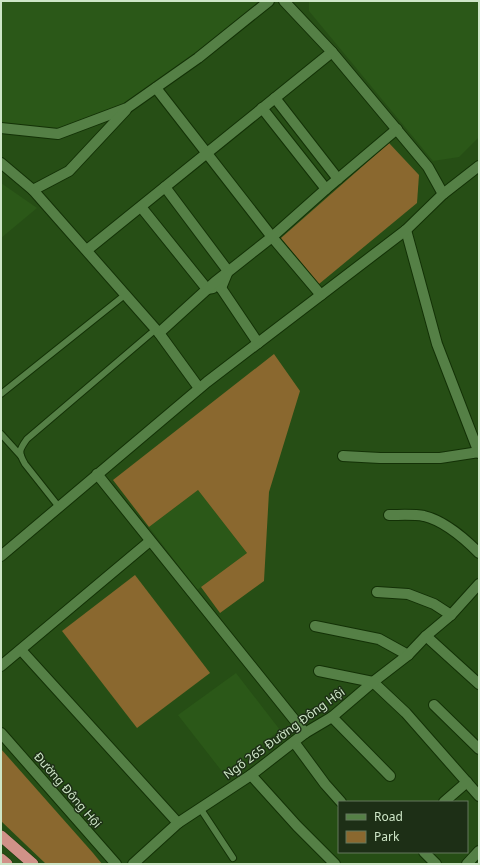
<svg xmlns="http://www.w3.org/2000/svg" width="480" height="865" font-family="'Noto Sans',sans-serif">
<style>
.built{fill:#2b5818}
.green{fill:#8a682f}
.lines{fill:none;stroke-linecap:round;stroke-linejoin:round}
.service-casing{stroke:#133106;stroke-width:8}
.minor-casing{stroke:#133106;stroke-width:12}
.tertiary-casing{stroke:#133106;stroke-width:12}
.trunk-casing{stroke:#133106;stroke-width:12}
.service{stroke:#558046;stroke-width:6}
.minor{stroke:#558046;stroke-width:10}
.tertiary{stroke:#558046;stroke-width:10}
.trunk{stroke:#d09288;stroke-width:11}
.labels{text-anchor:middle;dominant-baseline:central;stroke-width:3;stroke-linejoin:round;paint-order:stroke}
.street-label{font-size:12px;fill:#cee6c7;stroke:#1d2f16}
</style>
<rect width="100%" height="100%" fill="#264e15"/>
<g class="built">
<polygon points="1,1 269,1 127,108 58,134 1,128"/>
<polygon points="309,1 479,1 479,137 459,157 433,161 309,11"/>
<polygon points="1,183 37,208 1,238"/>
<polygon points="198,490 247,553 197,590 149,527"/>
<polygon points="236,673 280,730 224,774 178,715"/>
</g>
<g class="green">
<polygon points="389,143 419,175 417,203 319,284 281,238"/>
<polygon points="274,354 300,391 269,492 264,581 220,613 201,587 247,553 198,490 149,527 113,480"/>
<polygon points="135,575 210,673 137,728 62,631"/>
<polygon points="1,749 93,853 102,864 46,864 1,821"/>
</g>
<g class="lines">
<g class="service-casing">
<g id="service">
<polyline points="1,394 126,294"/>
<polyline points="1,434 21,456"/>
<path d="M59,507l-34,-43c-7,-12 -6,-14 2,-25l129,-110"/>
<polyline points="200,808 233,858"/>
</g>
</g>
<g class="minor-casing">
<g id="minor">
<polyline points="284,1 332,52 428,167 443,194"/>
<polyline points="156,88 272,237 321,295"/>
<polyline points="275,98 338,179"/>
<polyline points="262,108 326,189"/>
<polyline points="1,128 58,134 127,108 198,58 269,1"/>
<polyline points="1,163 33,190 69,171 126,110"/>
<polyline points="165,187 228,271 221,288"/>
<polyline points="33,190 159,333 199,388"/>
<polyline points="141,207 207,289 213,288"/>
<polyline points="406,230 437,344 479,453"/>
<polyline points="87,250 332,52"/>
<polyline points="221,288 258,343"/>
<polyline points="159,333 215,282 272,237 326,189 397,129"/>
<polyline points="343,456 380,458 440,458 479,452"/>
<polyline points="97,474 305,733"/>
<path d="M389,515c11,0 25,-1 35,1 21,5 40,22 55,37"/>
<polyline points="1,556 207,382 406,230 443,194 479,166"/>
<polyline points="377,592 408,594 434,604 451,615"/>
<polyline points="315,626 379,639 408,655"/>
<polyline points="426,636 479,684"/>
<polyline points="21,650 178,823"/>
<polyline points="1,666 150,541"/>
<polyline points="319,671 373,682 406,713 479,796"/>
<polyline points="434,705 479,749"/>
<polyline points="332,717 390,776"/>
<polyline points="294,742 325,784 341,802"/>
<polyline points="251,775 297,826 335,864"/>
<polyline points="444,802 467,782"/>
<polyline points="424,852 436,864"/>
<polyline points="133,864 178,823 251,775 305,733 332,717 373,682 408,655 426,636 451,615 479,584"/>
<polyline points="467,864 479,851"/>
</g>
</g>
<g class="tertiary-casing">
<polyline id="tertiary" points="1,733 116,864"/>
</g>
<g class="trunk-casing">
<g id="trunk">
<polyline points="1,836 33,864"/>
<polyline points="1,859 7,864"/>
</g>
</g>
<use href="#service" class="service"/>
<use href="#minor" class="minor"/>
<use href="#tertiary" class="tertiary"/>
<use href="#trunk" class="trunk"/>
</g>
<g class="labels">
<g class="street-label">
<text transform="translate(284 733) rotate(-36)">Ngõ 265 Đường Đông Hội</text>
<text transform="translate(68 790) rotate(49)">Đường Đông Hội</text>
</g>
</g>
<rect width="480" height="865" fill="none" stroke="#cee6c7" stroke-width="4"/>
<rect x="338" y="801" width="130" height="52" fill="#1d2f16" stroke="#64785d"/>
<rect x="346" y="814" width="20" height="6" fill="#558046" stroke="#64785d"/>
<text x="374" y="821" font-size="12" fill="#cee6c7">Road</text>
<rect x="346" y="831" width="20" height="12" fill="#8a682f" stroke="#64785d"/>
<text x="374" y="841" font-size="12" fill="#cee6c7">Park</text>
</svg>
